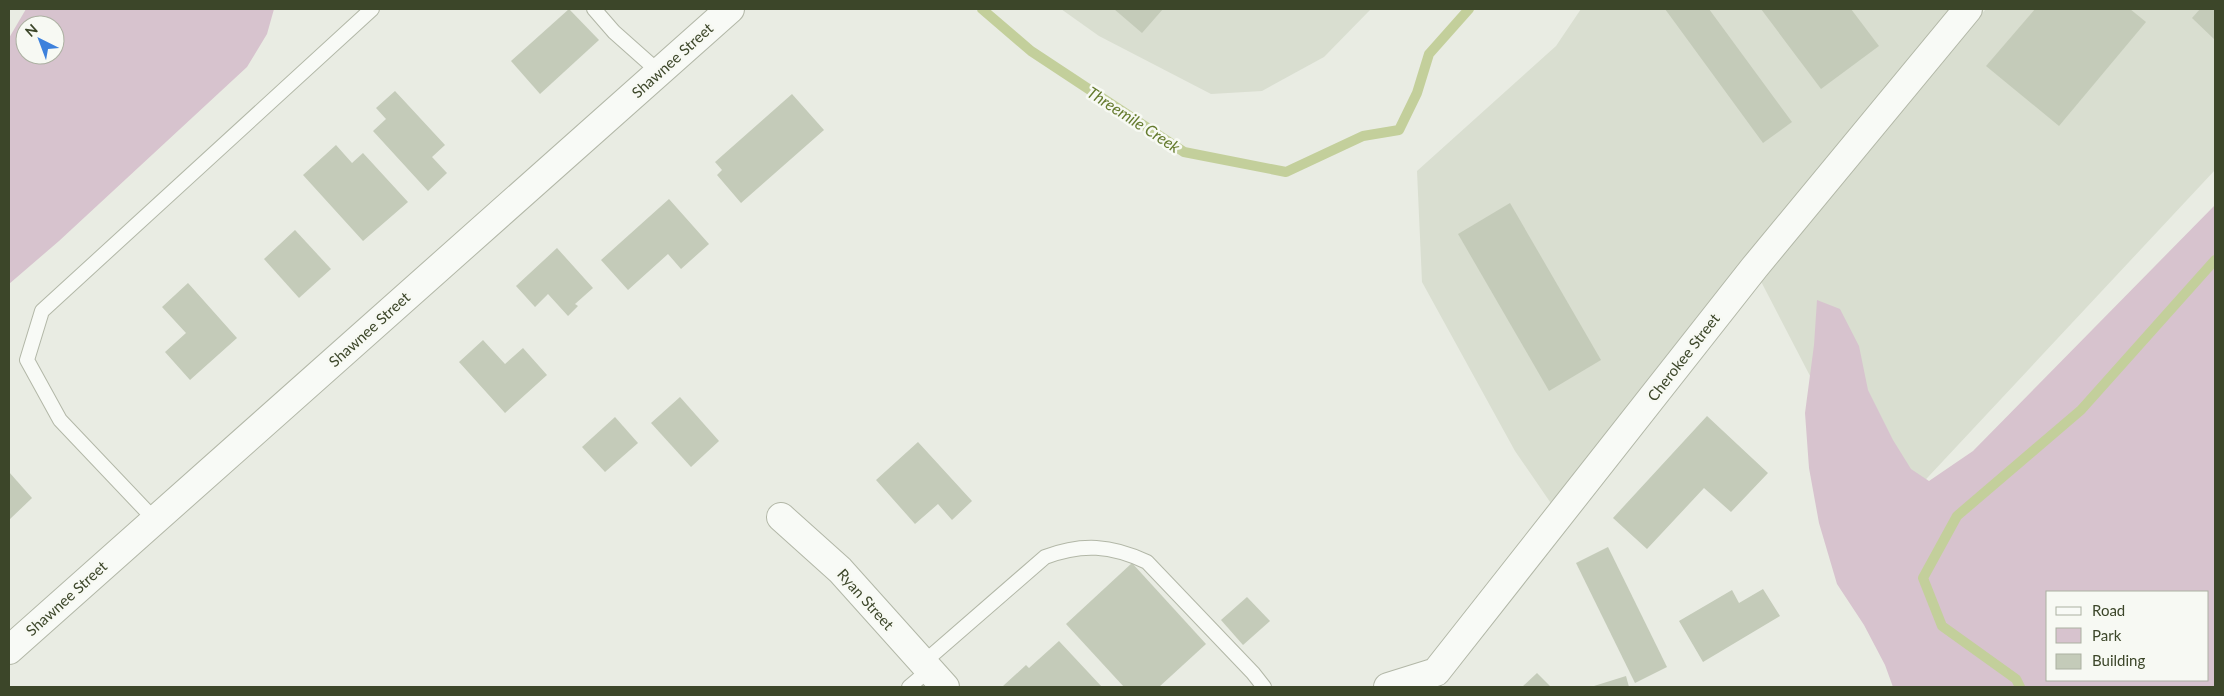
<svg xmlns="http://www.w3.org/2000/svg" width="2224" height="696" font-family="Lato,sans-serif">
<style>
.built{fill:#d9ded0}
.green{fill:#d7c3ce;fill-rule:evenodd}
.lines{fill:none;stroke-linecap:round;stroke-linejoin:round}
.stream{stroke:#c3cf9b;stroke-width:10}
.building{fill:#c4cbb9}
.service-casing{stroke:#b2b7a7;stroke-width:16}
.minor-casing{stroke:#b2b7a7;stroke-width:30}
.tertiary-casing{stroke:#b2b7a7;stroke-width:30}
.service{stroke:#f8faf6;stroke-width:14}
.minor{stroke:#f8faf6;stroke-width:28}
.tertiary{stroke:#f8faf6;stroke-width:28}
.labels{text-anchor:middle;dominant-baseline:central;stroke-width:5;stroke-linejoin:round;paint-order:stroke}
.street-label{font-size:15px;fill:#3c4629;stroke:#f7f9f3}
.water-label{font-size:16px;font-style:italic;fill:#647a2d;stroke:#f7f9f3}
</style>
<rect width="100%" height="100%" fill="#e9ece3"/>
<g class="built">
<polygon points="1061,9 1371,9 1324,57 1262,91 1211,94 1099,36"/>
<polygon points="1581,9 1957,9 1761,260 1986,9 2215,9 2215,170 1900,507 1862,476 1754,268 1559,515 1515,451 1422,282 1417,171 1556,46"/>
</g>
<g class="green">
<path d="M26,9h248l-7,25 -20,33 -188,174 -50,43v-246zM25,25h30v30h-30z"/>
<path d="M2215,205v482h-322l-8,-22 -21,-40 -27,-41 -18,-61 -10,-55 -4,-55 9,-68 3,-45 23,9 19,37 9,44 25,50 18,29 18,12 44,-30zM2048,592h160v88h-160z"/>
</g>
<g class="lines">
<g class="stream">
<polyline points="982,9 1031,51 1184,152 1286,172 1363,136 1399,130 1417,93 1429,54 1469,9"/>
<polyline points="2020,687 2016,679 1942,626 1923,578 1957,516 2081,410 2215,260"/>
</g>
</g>
<g class="building">
<polygon points="569,9 599,40 540,94 511,61"/>
<polygon points="1114,9 1163,9 1142,33"/>
<polygon points="1665,9 1709,9 1792,122 1763,143"/>
<polygon points="1761,9 1851,9 1879,46 1821,89"/>
<polygon points="2035,9 2130,9 2146,22 2059,126 1986,66"/>
<polygon points="2200,9 2215,9 2215,40 2192,18"/>
<polygon points="395,91 445,145 432,157 447,173 428,191 373,131 386,119 376,108"/>
<polygon points="792,94 824,130 741,203 717,175 722,170 715,162"/>
<polygon points="336,145 352,163 363,153 408,202 363,241 303,175"/>
<polygon points="669,199 709,244 681,269 668,254 628,290 601,260"/>
<polygon points="1510,203 1601,360 1549,391 1458,234"/>
<polygon points="295,230 331,269 299,298 264,259"/>
<polygon points="557,248 593,288 575,304 578,306 568,316 548,294 535,307 516,286"/>
<polygon points="188,283 237,338 190,380 165,352 186,333 162,307"/>
<polygon points="483,340 505,364 523,348 547,375 505,413 459,362"/>
<polygon points="680,397 719,441 691,467 651,423"/>
<polygon points="1707,416 1768,473 1731,512 1704,488 1647,549 1613,518"/>
<polygon points="615,417 638,443 605,472 582,447"/>
<polygon points="918,442 972,501 952,520 938,504 915,524 876,480"/>
<polygon points="9,472 32,498 9,520"/>
<polygon points="1608,547 1667,667 1635,683 1576,563"/>
<polygon points="1132,563 1206,644 1159,687 1124,687 1066,624"/>
<polygon points="1763,589 1780,616 1703,662 1679,621 1732,590 1739,603"/>
<polygon points="1247,597 1270,621 1243,645 1221,620"/>
<polygon points="1059,641 1102,687 1003,686 1026,665 1029,668"/>
<polygon points="1537,673 1551,687 1522,687"/>
<polygon points="1626,676 1629,687 1595,687 1594,686"/>
</g>
<g class="lines">
<g class="service-casing">
<g id="service">
<polyline points="594,9 614,32 659,72"/>
<polyline points="154,519 60,420 27,360 42,311 372,9"/>
<path d="M923,663l122,-106c37,-14 66,-12 102,5l106,111 11,14"/>
<polyline points="909,687 929,670"/>
</g>
</g>
<g class="minor-casing">
<g id="minor">
<polyline points="781,517 840,570 945,687"/>
<polyline points="1388,687 1436,672 1754,268 1968,9"/>
</g>
</g>
<g class="tertiary-casing">
<polyline id="tertiary" points="9,650 730,9"/>
</g>
<use href="#service" class="service"/>
<use href="#minor" class="minor"/>
<use href="#tertiary" class="tertiary"/>
</g>
<g class="labels">
<g class="street-label">
<text transform="translate(672 60) rotate(-42)">Shawnee Street</text>
<text transform="translate(369 329) rotate(-42)">Shawnee Street</text>
<text transform="translate(1683 357) rotate(-52)">Cherokee Street</text>
<text transform="translate(66 598) rotate(-42)">Shawnee Street</text>
<text transform="translate(866 599) rotate(48)">Ryan Street</text>
</g>
<g class="water-label">
<text transform="translate(1134 119) rotate(33)">Threemile Creek</text>
</g>
</g>
<rect width="2224" height="696" fill="none" stroke="#3c4629" stroke-width="20"/>
<rect x="2046" y="591" width="162" height="90" fill="#f7f9f3" stroke="#acb1a2"/>
<rect x="2056" y="607" width="25" height="8" fill="#f8faf6" stroke="#acb1a2"/>
<text x="2092" y="616" font-size="15" fill="#3c4629">Road</text>
<rect x="2056" y="628" width="25" height="15" fill="#d7c3ce" stroke="#acb1a2"/>
<text x="2092" y="641" font-size="15" fill="#3c4629">Park</text>
<rect x="2056" y="654" width="25" height="15" fill="#c4cbb9" stroke="#acb1a2"/>
<text x="2092" y="666" font-size="15" fill="#3c4629">Building</text>
<g transform="translate(40 40) rotate(318)"><circle r="24" fill="#f7f9f3" stroke="#acb1a2"/>
<path d="M0-4L9 19L0 12L-9 19Z" fill="#3d81dc"/>
<text y="-8" font-size="14" font-weight="bold" text-anchor="middle" fill="#3c4629">N</text>
</g>
</svg>
